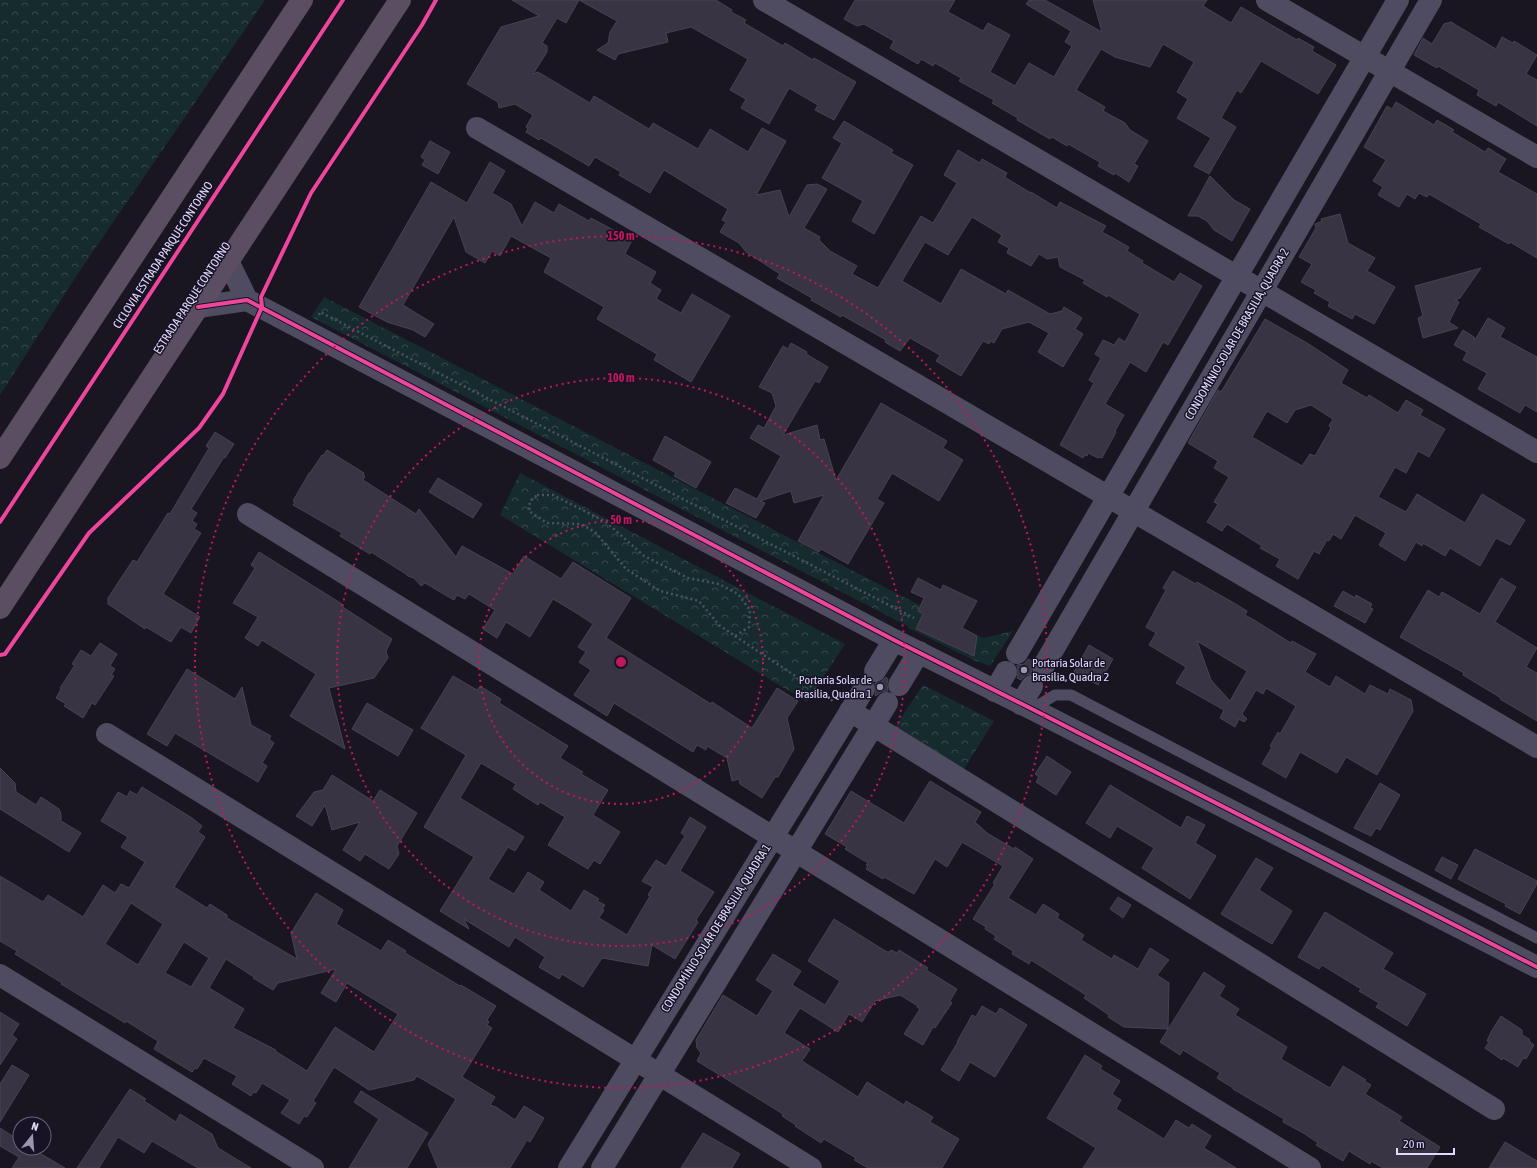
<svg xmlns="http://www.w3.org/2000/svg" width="1537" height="1168" font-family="'Asap Condensed',sans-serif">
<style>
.forest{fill:url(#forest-crowns)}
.pitch{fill:#162b2d}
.building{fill:#393443;stroke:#474254;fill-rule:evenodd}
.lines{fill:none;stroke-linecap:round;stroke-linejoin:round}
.path{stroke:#4a5361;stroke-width:2.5;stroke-dasharray:2 3;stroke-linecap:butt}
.service{stroke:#4f4c61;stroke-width:11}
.minor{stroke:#4f4c61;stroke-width:22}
.tertiary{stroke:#4f4c61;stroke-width:22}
.trunk{stroke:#5b4d62;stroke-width:22}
.cycleway-casing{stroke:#171226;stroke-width:6}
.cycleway{stroke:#ed469a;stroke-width:4}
.ring{fill:none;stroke:#c2185b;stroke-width:2;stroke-dasharray:2 4}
.poi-dot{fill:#9b96af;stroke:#171226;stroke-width:1.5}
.labels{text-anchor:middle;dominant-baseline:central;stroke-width:3;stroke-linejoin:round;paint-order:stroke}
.street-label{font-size:12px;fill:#e1dbfb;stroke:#171226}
.poi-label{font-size:12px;fill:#e1dbfb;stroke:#171226;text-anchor:start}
.centre{fill:#c2185b;stroke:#171226;stroke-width:2}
.ring-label{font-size:12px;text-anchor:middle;font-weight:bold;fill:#c2185b;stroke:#171226;stroke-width:3;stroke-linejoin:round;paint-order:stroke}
</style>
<defs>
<pattern id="forest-crowns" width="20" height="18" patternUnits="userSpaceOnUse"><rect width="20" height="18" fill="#162b2d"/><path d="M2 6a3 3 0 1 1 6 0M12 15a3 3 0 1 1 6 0" fill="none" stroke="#38494c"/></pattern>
</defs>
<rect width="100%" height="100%" fill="#191622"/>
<g class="forest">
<polygon points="0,0 265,0 77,275 0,395"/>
<polygon points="324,297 983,638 1013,631 990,666 973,660 311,317"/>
<polygon points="520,473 845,644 807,702 500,515"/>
<polygon points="923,685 994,721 964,769 895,727"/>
</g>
<polygon class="pitch" points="922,607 983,638 973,660 908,628"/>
<g class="building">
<polygon points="512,0 716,0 732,10 731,12 746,20 744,23 783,46 785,43 813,60 814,58 856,82 834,120 815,110 818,105 789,88 769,124 741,108 746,99 730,90 748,59 691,27 666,33 668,42 618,54 615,60 597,50 608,43 610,32 617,21 579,0 566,23 557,18 542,43 547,46 547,52 533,74 538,72 590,103 594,96 649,129 653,123 698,149 710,129 748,152 762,128 786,141 756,195 780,190 789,217 807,185 817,184 827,189 804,228 820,237 819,240 830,251 857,266 852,274 878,288 921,216 933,223 957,183 944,175 958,150 980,163 982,159 1007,173 1005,177 1006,178 1031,193 1031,192 1057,208 1060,202 1106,226 1102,232 1129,247 1127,251 1143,261 1142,263 1174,282 1180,273 1202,286 1168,345 1163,342 1146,372 1130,362 1105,404 1124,415 1115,431 1116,432 1102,458 1099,457 1098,458 1088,453 1087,456 1085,455 1083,458 1060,445 1094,383 1089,380 1101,358 1095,354 1103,340 1114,345 1119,338 1125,342 1140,314 1108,295 1107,297 1083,283 1085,280 1060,267 1058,257 1047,259 1039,254 1031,266 1007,253 1009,248 998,242 1002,235 972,217 948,255 925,242 902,281 941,304 961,269 1006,294 1008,290 1050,314 1062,311 1064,307 1082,318 1075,329 1083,334 1063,367 1038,352 1049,333 1029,322 1002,329 994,343 990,341 989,344 983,341 961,376 936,361 940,355 910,338 900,351 885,342 886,340 842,315 841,317 811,300 812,298 777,278 780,274 746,252 739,243 720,232 726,222 722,220 728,209 664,170 650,193 619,175 621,172 595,157 589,166 541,138 539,140 526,132 528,129 526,127 533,115 515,104 499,108 498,102 467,84 501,27 539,16"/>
<polygon points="855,0 955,0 948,12 983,31 988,23 1010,35 990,72 1015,86 1029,63 1054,77 1072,46 1065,42 1071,31 1026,4 1029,0 1045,0 1102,32 1093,0 1207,0 1203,6 1231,23 1241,7 1297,40 1298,38 1314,47 1312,51 1336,65 1318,94 1261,61 1241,93 1237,90 1221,118 1236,127 1209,174 1194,166 1211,138 1177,118 1188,99 1177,92 1194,62 1163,44 1150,67 1115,57 1101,49 1076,90 1105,107 1103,111 1125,123 1130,130 1148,141 1134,164 1138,166 1129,182 1115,173 1114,175 1098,166 1100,162 1098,161 1068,144 1067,146 1052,137 1050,139 1017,120 1018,118 992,103 994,100 959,81 961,78 935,63 933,66 921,59 918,64 890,48 894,41 864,24 857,26 844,19"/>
<polygon points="1451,22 1496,49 1502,37 1513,43 1514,41 1537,55 1526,74 1537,80 1537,126 1498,102 1496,106 1477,95 1479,90 1438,66 1437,68 1414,55 1423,38 1432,44 1444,24"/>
<polygon points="1396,102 1434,125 1437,120 1454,130 1452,132 1485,152 1488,148 1506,159 1498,172 1537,194 1537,258 1510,242 1509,244 1479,227 1481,224 1429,194 1427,197 1419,193 1415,199 1407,194 1399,207 1378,195 1383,187 1373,181 1386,160 1364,147 1387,106 1392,109"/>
<polygon points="844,121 893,150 891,153 913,165 874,234 852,221 863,201 822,178 842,143 833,138"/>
<polygon points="430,141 450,152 438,174 422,165 425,160 421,157"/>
<polygon points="490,162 505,171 492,193 511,204 522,226 535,202 554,213 559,204 589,221 591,218 632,240 625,254 656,272 650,283 661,290 656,299 681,313 692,294 730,316 691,382 654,360 657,354 597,319 604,307 544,272 551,258 511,236 500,256 492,251 485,263 466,252 454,217 403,305 434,324 425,337 413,330 387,322 359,307 431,182 467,203"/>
<polygon points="1210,176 1234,200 1250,209 1232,241 1214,230 1207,221 1198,216 1188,216"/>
<polygon points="1340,214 1348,243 1375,258 1367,271 1395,287 1374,324 1355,314 1352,319 1328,306 1330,302 1314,293 1316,290 1301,282 1312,264 1299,257 1316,228 1315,224 1322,221 1321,219"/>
<polygon points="1481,268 1460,298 1455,300 1459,302 1449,322 1458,328 1423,338 1418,318 1423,316 1415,286"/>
<polygon points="1488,318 1505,328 1500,337 1537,357 1537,412 1525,405 1520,413 1478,389 1487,373 1463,360 1467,352 1454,345 1463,330 1474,337 1475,340"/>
<path d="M1265,319l42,24 41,27 -7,13 26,15 2,-3 29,18 8,-13 17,10 -3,5 25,14 -16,28 -11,-6 -12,22 -11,-6 -17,30 28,15 11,-18 48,29 17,-29 43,26 -15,25 -14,-7 -16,28 -30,-18 -5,8 -22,-13 -1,3 -6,-4 -11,19 -26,-16 7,-12 -31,-18 -14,24 -8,-5 -4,7 -2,-1 -8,14 -5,-3 -16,28 -22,-13 4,-7 -20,-11 2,-2 -35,-22 -5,7 -15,-9 11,-18 -4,-2 15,-25 -15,-9 4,-7 -30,-18 30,-53 3,2zM1311,405l22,14 -4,7 2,2 -16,28 -5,-2 -8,12 -50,-29 15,-26 20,12 8,-13z"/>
<polygon points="791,343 807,352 806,354 828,367 819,383 815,381 783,435 817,425 820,440 824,439 836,480 881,403 947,441 943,448 963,460 939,501 892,473 877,499 884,503 848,564 821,549 819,552 798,541 824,495 794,503 791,491 760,501 765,503 756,518 726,503 735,488 757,499 781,456 750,438 758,425 764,428 776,406 772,393 759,387 783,346 788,349"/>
<polygon points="215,432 234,444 225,458 224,457 191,509 197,513 192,521 197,524 194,529 201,533 163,594 200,617 191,633 181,627 171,642 146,627 145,629 108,604 108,598 133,560 137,562 168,513 170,514 209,448 206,446"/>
<polygon points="665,436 711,462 696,488 674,476 676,473 653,460"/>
<polygon points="327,450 364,473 363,475 365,476 363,480 416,514 419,509 456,557 462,546 513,574 524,556 561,579 573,562 631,598 606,638 711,704 712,702 752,728 777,688 798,701 787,718 794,749 778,777 775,777 762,798 740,784 739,779 732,781 727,758 707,746 706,750 697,745 693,752 614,703 607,716 574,695 591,670 579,662 586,652 578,647 593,624 578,614 553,599 530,637 506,622 497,638 483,629 495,610 469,594 465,599 457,595 454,600 425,583 421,586 414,578 408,576 406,574 371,552 370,554 340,536 342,533 293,505 295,502 293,501 309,473 310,473 322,455 323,456"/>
<polygon points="438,478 482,504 473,518 429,492"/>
<polygon points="259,552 342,604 341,606 392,639 386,651 388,658 374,678 329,688 345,749 290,716 316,674 262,640 258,646 245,638 258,617 233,603 255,568 251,565"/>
<path d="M1173,571l23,13 1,-2 37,21 13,8 -2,4 9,5 37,23 1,-2 24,13 -11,18 25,15 6,-11 29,18 5,-9 18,9 2,-5 21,11 2,11 -36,64 -31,-18 -9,16 -37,-21 -14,26 -24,-14 10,-17 -2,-1 8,-14 2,2 16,-28 -30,-18 -3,6 -7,-4 -14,24 5,5 -3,3 -5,-3 -4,8 -15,-9 4,-8 -48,-27 10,-16 -37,-22 7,-12 -10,-6 20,-37 -3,-2zM1197,641l50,30 -17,30 -19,-21z"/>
<polygon points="918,578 941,590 943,585 977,601 962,628 977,636 974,656 916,629 923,614 918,611 924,598 911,592"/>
<polygon points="1501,578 1516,587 1495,622 1537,648 1526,667 1537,673 1537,721 1500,699 1501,698 1463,675 1464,673 1400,637 1428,590 1439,597 1442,592 1480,614"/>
<polygon points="1343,591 1355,598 1356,595 1372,604 1370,608 1373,609 1365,623 1334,606"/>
<polygon points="100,643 117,654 110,666 115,669 111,675 114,676 95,705 92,703 83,718 64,706 66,704 56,698 61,689 60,688 75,665 72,664 81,650 91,656"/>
<polygon points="1089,645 1113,659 1098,685 1074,672"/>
<polygon points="1028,659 1032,661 1031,667 1032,674 1026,675 1021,680 1017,678 1018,672 1017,665 1024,664"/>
<polygon points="187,669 235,699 242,687 251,725 271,736 269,739 274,743 262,763 267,766 258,782 175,733 167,746 147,734"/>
<polygon points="453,676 477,690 480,686 501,699 499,703 568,746 560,758 583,772 581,774 608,790 593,815 620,832 600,864 594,860 588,869 548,845 565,817 540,802 538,805 513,789 516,784 481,763 460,798 524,837 515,851 508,847 488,879 514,894 528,872 544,882 539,890 571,911 584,890 599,899 597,901 605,905 602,909 604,910 599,918 627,935 650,896 648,895 653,887 642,881 656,860 666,866 685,836 681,833 690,817 706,827 680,871 714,892 696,920 698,922 675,959 652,945 648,966 602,958 583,987 562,974 559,979 539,967 545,957 515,937 509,947 464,919 469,929 440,911 474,857 424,827 466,755 421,728"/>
<polygon points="886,677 888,679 887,684 888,691 881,692 876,696 875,695 876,690 875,683 881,682"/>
<polygon points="367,703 413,730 398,756 352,729"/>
<polygon points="1047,756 1071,772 1056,795 1036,782 1039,777 1035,774"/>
<polygon points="0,768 15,783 16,792 36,805 41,797 59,809 61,814 61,821 81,833 69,852 0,809"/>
<polygon points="332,775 373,801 380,790 417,813 397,846 399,854 389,869 365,854 360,861 343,850 360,822 332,830 325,805 312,826 296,816 314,792 323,790"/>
<polygon points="930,781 981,812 975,822 987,833 1014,849 1015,847 1033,859 1008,898 1036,915 1043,904 1059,914 1057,918 1084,935 1081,940 1112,959 1114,955 1138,969 1150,948 1169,960 1157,975 1169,983 1168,1029 1124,1027 1108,1017 1109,1015 1084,998 1086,995 1031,960 1029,964 1012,954 1013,951 994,939 996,936 985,929 986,927 973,919 995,884 993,883 1003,866 962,842 947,867 935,859 914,894 884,877 883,879 866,869 868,866 866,865 868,863 845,849 847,847 825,834 851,791 904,823"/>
<polygon points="1380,783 1400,795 1380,830 1376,828 1371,836 1354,828"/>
<polygon points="1110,785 1181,828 1187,816 1205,825 1195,843 1216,856 1190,899 1142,868 1154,848 1117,826 1110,838 1086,823"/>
<path d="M142,787l50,31 10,8 -4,6 7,5 -31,50 33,21 3,-4 17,11v3l70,41 -6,-26 25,-40 27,17 -7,14 45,27 7,-11 18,11 -1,2 55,33 1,-1 35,21 -9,14 2,2 -2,3 5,3 -30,49 33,20 -5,8 6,2 19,13 9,-14 20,12 -14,24 -3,-2 -17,28h-72l-10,-24 28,-45 -39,-23 -3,4 -45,10 -35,-23 -21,34 3,2 -9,14 -3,-1 -5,8 -18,-11 9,-13 -28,-17 -6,10 -3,-1 -2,4 -19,-12 5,-8 -33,-18 -7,11 -2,-1 -3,4 -38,-23 4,-8 -32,-20 -1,2 -64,-39 1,-1 -47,-29 2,-3 -17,-10v-65l43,26 5,-7 35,22 20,-32 12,8 6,-9 8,4 16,-26 -24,-15 7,-10 -27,-16 17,-29 9,5 3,-6 7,4zM131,903l32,21 -25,41 -33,-21zM184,942l25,16 -18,29 -26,-14zM226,959l28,18 -1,1 20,12 5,-7 58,-14 -15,24 15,9 11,-19 51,31 -24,38 -39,-25 -28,44 -32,-20 1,-1 -43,-22 11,-19 -35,-21z"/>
<polygon points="1475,849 1537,881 1537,884 1520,914 1505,906 1506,904 1458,879"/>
<polygon points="1442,857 1458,865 1451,879 1435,870"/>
<polygon points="1256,858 1273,868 1259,890 1292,911 1272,944 1221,914"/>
<polygon points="1118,897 1131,905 1123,918 1110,909"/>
<polygon points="1325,912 1393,953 1383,969 1426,994 1407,1026 1376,1007 1379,1003 1359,991 1361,989 1322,965 1319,969 1298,957"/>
<polygon points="834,919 887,952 889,952 891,950 897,953 899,950 928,968 926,970 957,989 950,1001 952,1003 935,1028 933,1027 923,1045 904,1034 920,1009 917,1007 918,1006 900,995 875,1001 862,1022 849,1014 838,1032 800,1008 784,1033 810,1049 802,1061 858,1097 867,1082 904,1105 906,1101 933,1117 930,1122 959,1139 942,1168 868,1168 854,1160 856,1158 824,1139 821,1143 795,1126 796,1125 782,1116 783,1114 697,1061 701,1053 697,1048 696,1040 723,995 757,1016 773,991 756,980 773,954 801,971 792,985 825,1005 840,981 808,961"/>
<polygon points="1204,972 1225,986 1219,996 1239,1009 1235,1015 1287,1047 1281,1059 1330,1088 1343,1066 1366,1080 1364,1081 1371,1085 1365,1094 1402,1117 1399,1121 1440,1147 1427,1168 1383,1168 1371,1161 1370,1164 1349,1151 1343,1161 1316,1145 1318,1143 1305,1134 1283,1122 1284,1119 1233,1089 1233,1088 1217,1078 1220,1073 1183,1050 1180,1055 1160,1042"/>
<polygon points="982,1006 996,1014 1000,1008 1027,1025 995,1077 970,1062 959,1081 941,1070 958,1042 957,1042 972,1015 976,1017"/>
<polygon points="0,1012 19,1024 12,1035 17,1039 0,1065"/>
<polygon points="1501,1016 1522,1030 1522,1035 1529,1039 1530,1042 1534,1045 1526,1059 1523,1058 1518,1067 1503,1058 1502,1060 1485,1048 1489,1042 1487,1041 1491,1032"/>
<polygon points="1085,1055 1102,1066 1100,1069 1120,1081 1112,1094 1121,1100 1116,1109 1164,1139 1176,1120 1189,1128 1192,1124 1211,1136 1204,1148 1236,1168 1083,1168 1096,1148 1047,1118"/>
<polygon points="12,1065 29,1075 0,1122 0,1084"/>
<polygon points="130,1089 146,1099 144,1101 176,1122 180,1114 212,1134 218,1148 251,1168 198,1168 152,1141 144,1153 118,1137 99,1168 77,1168"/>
<polygon points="361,1091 428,1133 407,1168 349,1168 379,1119 354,1102"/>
<polygon points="0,1128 20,1141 20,1148 31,1148 65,1168 12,1168 19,1157 0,1146"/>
<polygon points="703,1133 740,1154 732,1168 681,1168"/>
<polygon points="1505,1142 1537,1161 1537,1168 1489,1168"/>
</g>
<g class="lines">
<g class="path">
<polyline points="319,315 320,312 914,618"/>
<polygon points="537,495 553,495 606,522 644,556 688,578 719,584 738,594 750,610 749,627 735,636 719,625 699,601 660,591 626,569 595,532 580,524 547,523 529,511 530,501"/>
<polyline points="735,636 833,701"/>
</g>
<polyline class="service" points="1032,709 1055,695 1071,695 1537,938"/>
<g class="minor">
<polyline points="764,0 1537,452"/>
<polyline points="1267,0 1537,157"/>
<polyline points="477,128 1537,747"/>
<polyline points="248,514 1310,1168"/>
<polyline points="850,711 1494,1109"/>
<polyline points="107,734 811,1168"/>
<polyline points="0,975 313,1168"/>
</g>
<g class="tertiary">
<polyline points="228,261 247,300"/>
<polyline points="198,307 247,300 894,640 1032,709 1537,967"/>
<polyline points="1017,653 1398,0"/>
<polyline points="1043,667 1431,0"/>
<polyline points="875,671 894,640"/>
<polyline points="899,685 919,652"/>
<polyline points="995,691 1006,672"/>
<polyline points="1021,704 1032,686"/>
<polyline points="569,1168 864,689"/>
<polyline points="602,1168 887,703"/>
</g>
<g class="trunk">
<polyline points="0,458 302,0"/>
<polyline points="0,608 400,0"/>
</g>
<g class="cycleway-casing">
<g id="cycleway">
<polyline points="198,307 247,300 894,640 1032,709 1537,967"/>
<polyline points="0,522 343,0"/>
<polyline points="0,655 5,654 89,533 199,428 223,394 262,307 261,297 311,193 422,25 436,0"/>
</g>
</g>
<use href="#cycleway" class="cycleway"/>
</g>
<g class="ring">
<circle cx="621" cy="662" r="142"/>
<circle cx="621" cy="662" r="284"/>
<circle cx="621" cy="662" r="426"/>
</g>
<g class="poi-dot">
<circle cx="1024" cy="670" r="4"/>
<circle cx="880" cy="687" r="4"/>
</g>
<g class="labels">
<g class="street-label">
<text transform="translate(163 255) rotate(-57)">CICLOVIA ESTRADA PARQUE CONTORNO</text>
<text transform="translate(192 298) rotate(-57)">ESTRADA PARQUE CONTORNO</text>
<text transform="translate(1237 334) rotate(-60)">CONDOMÍNIO SOLAR DE BRASILIA, QUADRA 2</text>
<text transform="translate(716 928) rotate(-58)">CONDOMÍNIO SOLAR DE BRASILIA, QUADRA 1</text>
</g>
<g class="poi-label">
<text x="1032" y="663">Portaria Solar de<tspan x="1032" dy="14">Brasília, Quadra 2</tspan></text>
<text x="872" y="680" text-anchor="end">Portaria Solar de<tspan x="872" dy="14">Brasília, Quadra 1</tspan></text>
</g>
</g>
<circle cx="621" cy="662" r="6" class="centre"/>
<g class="ring-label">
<text x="621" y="240">150 m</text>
<text x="621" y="382">100 m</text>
<text x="621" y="524">50 m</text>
</g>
<g transform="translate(32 1136) rotate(17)"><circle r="19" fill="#171226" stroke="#68627b"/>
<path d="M0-3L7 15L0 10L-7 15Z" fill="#9b96af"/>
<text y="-6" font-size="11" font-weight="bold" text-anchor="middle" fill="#e1dbfb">N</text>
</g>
<path d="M1397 1148v6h57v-6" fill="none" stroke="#e1dbfb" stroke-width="2"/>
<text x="1403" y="1148" font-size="12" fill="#e1dbfb" stroke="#171226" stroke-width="3" paint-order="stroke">20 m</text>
</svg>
